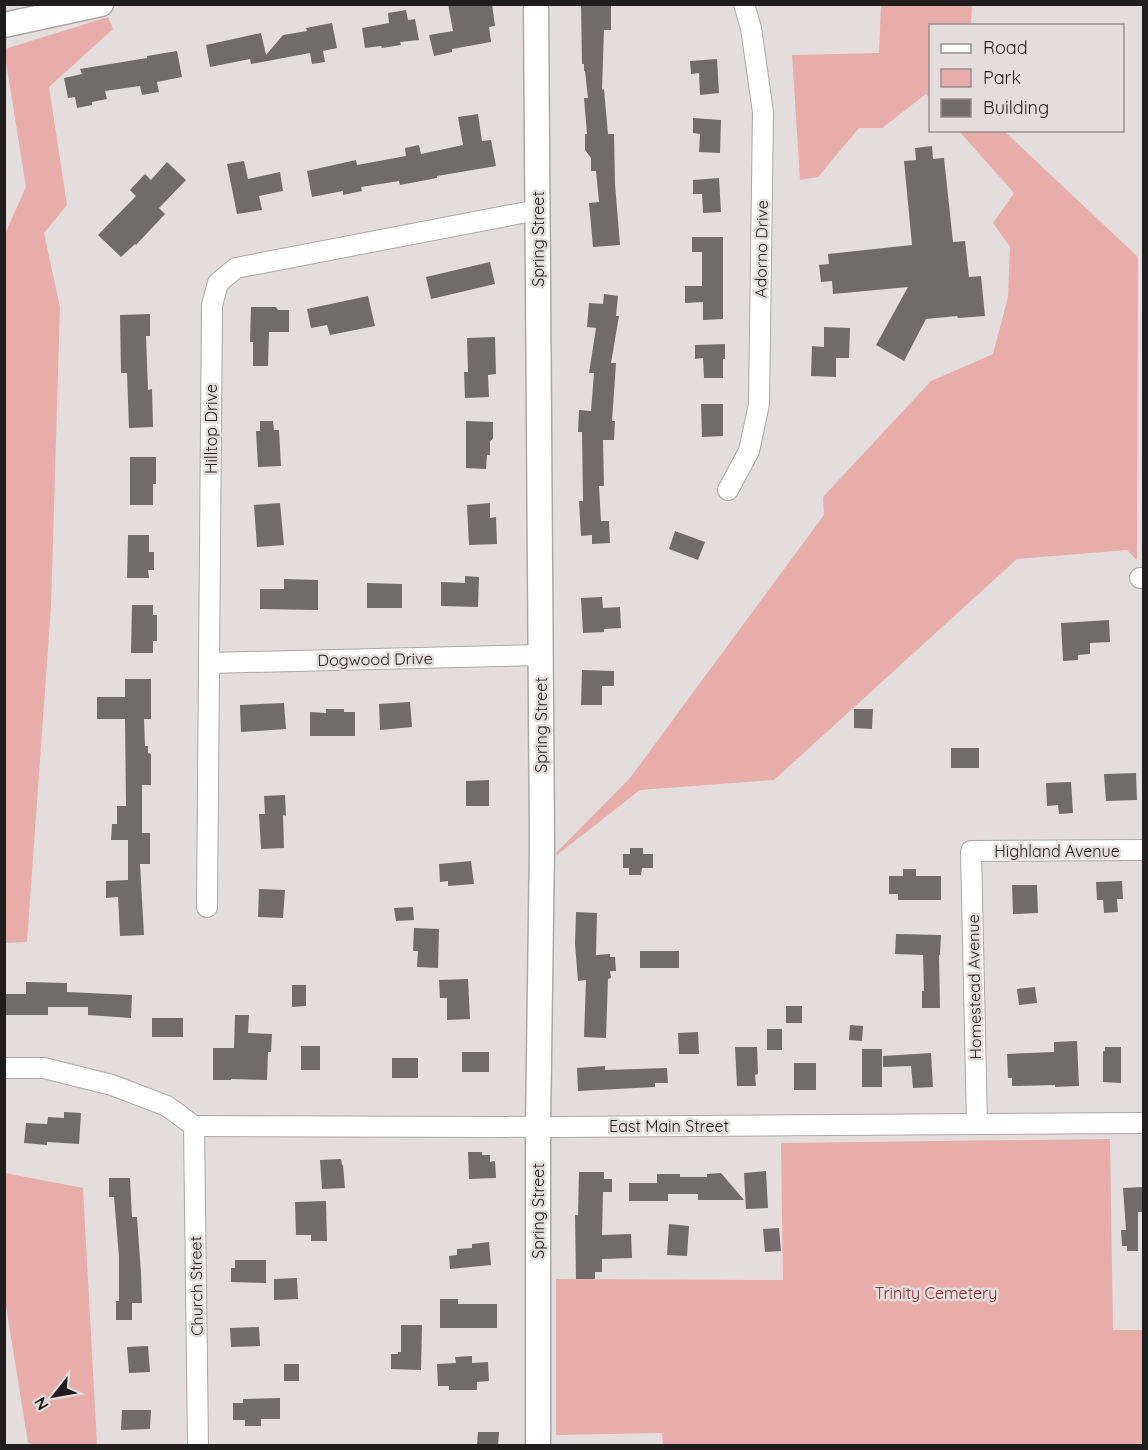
<svg xmlns="http://www.w3.org/2000/svg" width="1148" height="1450" font-family="Quicksand,sans-serif">
<style>
.green{fill:#e8ada9}
.building{fill:#716c6c}
.lines{fill:none;stroke-linecap:round;stroke-linejoin:round}
.minor-casing{stroke:#aca7a7;stroke-width:22}
.tertiary-casing{stroke:#aca7a7;stroke-width:27}
.minor{stroke:#fff;stroke-width:20}
.tertiary{stroke:#fff;stroke-width:24}
.labels{text-anchor:middle;dominant-baseline:central;stroke-width:5;stroke-linejoin:round;paint-order:stroke}
.street-label{font-size:16px;fill:#1f1d1d;stroke:#e3dedd}
.park-label{font-size:16px;fill:#8b2c2d;stroke:#e3dedd}
</style>
<rect width="100%" height="100%" fill="#e3dedd"/>
<g class="green">
<polygon points="881,5 972,5 971,25 930,26 930,98 926,94 882,128 859,128 818,177 800,180 792,55 879,53"/>
<polygon points="108,17 113,29 49,87 67,205 44,233 60,307 51,607 27,942 5,943 4,236 26,187 5,56 5,49"/>
<polygon points="959,131 1004,131 1138,257 1137,560 1127,550 1017,559 774,780 640,790 557,855 556,853 630,778 824,515 823,497 931,381 993,354 1008,297 1010,247 993,223 1014,193"/>
<polygon points="1110,1139 1113,1330 1143,1330 1143,1445 663,1446 662,1433 556,1435 556,1279 783,1280 781,1143"/>
<polygon points="5,1173 83,1188 97,1445 43,1446 28,1443 5,1300"/>
</g>
<g class="building">
<polygon points="448,4 492,4 495,26 489,27 491,42 452,49 452,52 434,56 429,35 453,31"/>
<polygon points="581,4 611,4 611,30 604,30 602,90 604,89 608,134 614,134 615,184 620,245 593,247 589,203 599,202 596,171 591,171 591,158 585,150 585,134 587,134 584,98 588,98 585,71 584,71 584,64 582,64"/>
<polygon points="406,10 408,20 415,19 419,40 400,42 401,45 382,48 381,46 365,48 362,28 389,23 388,13"/>
<polygon points="332,23 337,48 323,51 325,62 312,64 310,53 251,64 250,59 210,67 206,45 261,33 266,55 283,35 307,31 306,28"/>
<polygon points="177,51 182,77 157,82 159,92 142,95 140,86 105,91 107,99 92,102 92,105 77,108 75,97 68,98 64,78 82,74 80,69 147,58 147,56"/>
<polygon points="717,59 719,93 700,95 699,73 691,74 690,61"/>
<polygon points="478,114 482,141 491,140 496,166 437,176 437,178 400,185 399,181 361,187 362,191 343,195 343,191 312,197 307,171 356,160 357,165 406,156 405,148 419,145 421,154 463,145 458,117"/>
<polygon points="693,118 721,120 720,153 699,152 700,134 693,133"/>
<polygon points="932,146 933,159 944,158 953,242 965,241 969,277 981,276 985,316 958,318 957,316 926,319 904,361 876,345 908,287 833,294 832,281 821,282 819,265 829,264 828,254 912,245 904,161 916,160 915,148"/>
<polygon points="244,161 248,179 280,172 283,191 259,196 262,210 237,214 227,164"/>
<polygon points="167,162 186,180 159,208 165,214 136,245 135,244 121,257 98,235 136,196 130,190 145,174 151,180"/>
<polygon points="719,178 721,212 703,213 702,194 693,194 693,180"/>
<polygon points="692,237 723,237 723,319 703,320 703,302 685,303 685,286 702,286 702,252 692,252"/>
<polygon points="490,262 495,284 431,299 426,277"/>
<polygon points="604,294 618,296 616,316 619,316 611,363 616,363 612,421 615,421 614,440 603,440 604,486 599,486 601,521 609,521 610,543 592,544 592,535 581,536 579,501 583,501 582,432 578,432 579,410 591,411 594,373 589,373 596,328 587,327 589,303 603,304"/>
<polygon points="368,296 375,326 330,335 327,325 311,328 307,309"/>
<polygon points="251,307 276,307 278,310 289,310 289,332 269,332 268,366 253,366 253,342 250,342"/>
<polygon points="150,314 150,336 146,336 148,390 152,389 153,427 129,428 127,373 121,373 120,315"/>
<polygon points="824,327 850,328 849,358 836,358 836,377 811,376 812,346 824,347"/>
<polygon points="495,337 496,374 488,375 489,397 465,398 464,372 468,372 467,338"/>
<polygon points="725,344 725,359 723,359 723,378 704,378 703,358 695,359 695,345"/>
<polygon points="701,404 723,404 723,436 702,437"/>
<polygon points="260,421 273,421 274,430 279,430 281,466 258,467 256,431 260,431"/>
<polygon points="466,421 493,422 493,439 490,441 490,455 487,455 486,469 466,468"/>
<polygon points="130,457 156,457 156,484 153,484 153,505 130,505"/>
<polygon points="280,503 284,545 257,547 254,505"/>
<polygon points="490,503 490,518 496,517 497,544 469,545 467,505"/>
<polygon points="675,531 705,542 698,560 669,549"/>
<polygon points="128,535 149,535 149,552 154,552 154,570 148,570 149,578 127,578"/>
<polygon points="465,576 479,577 478,607 441,606 441,582 465,583"/>
<polygon points="284,579 318,580 318,610 260,609 260,589 284,589"/>
<polygon points="367,583 402,584 402,608 367,608"/>
<polygon points="602,597 603,608 620,607 621,628 604,629 604,632 583,633 581,598"/>
<polygon points="132,605 153,605 153,615 157,615 157,641 153,641 153,653 131,653"/>
<polygon points="1109,620 1110,642 1090,643 1090,654 1078,655 1078,660 1063,661 1061,623"/>
<polygon points="582,670 614,671 614,686 602,686 602,705 581,705"/>
<polygon points="125,679 151,679 151,719 144,719 145,746 148,746 148,753 151,754 151,785 142,785 142,833 150,833 150,864 140,864 144,935 120,936 118,897 106,898 106,881 128,880 128,840 111,840 112,824 117,824 117,806 126,806 125,719 97,719 97,697 125,697"/>
<polygon points="410,702 412,727 380,730 379,704"/>
<polygon points="284,703 286,729 241,732 240,705"/>
<polygon points="326,709 344,709 344,712 355,712 355,736 310,736 310,712 326,713"/>
<polygon points="854,709 873,709 872,729 854,728"/>
<rect x="951" y="748" width="28" height="20"/>
<polygon points="1136,773 1137,800 1106,801 1104,774"/>
<polygon points="489,780 489,806 466,806 466,781"/>
<polygon points="1071,782 1073,813 1059,814 1058,805 1047,806 1046,783"/>
<polygon points="285,795 286,816 283,815 284,848 261,849 259,814 265,814 264,796"/>
<polygon points="630,848 643,848 643,854 653,854 653,868 642,868 641,875 629,875 629,868 623,868 623,854 630,854"/>
<polygon points="471,861 474,884 448,886 448,881 440,882 439,864"/>
<polygon points="903,869 916,869 916,876 941,876 941,900 898,900 898,894 889,894 889,876 903,876"/>
<polygon points="1122,881 1123,899 1117,899 1118,912 1104,913 1103,900 1097,900 1096,882"/>
<polygon points="1012,885 1037,885 1038,913 1013,914"/>
<polygon points="259,889 285,890 283,918 258,917"/>
<polygon points="413,907 414,920 396,921 394,908"/>
<polygon points="576,912 597,913 596,955 610,954 610,957 615,957 616,971 610,971 611,978 608,979 606,1038 584,1037 586,980 578,981 575,944"/>
<polygon points="414,928 439,929 438,968 417,967 418,951 413,951"/>
<polygon points="896,934 941,935 940,955 939,955 940,1008 922,1008 922,991 924,991 923,955 895,954"/>
<rect x="640" y="951" width="39" height="17"/>
<polygon points="468,979 470,1019 447,1020 447,998 440,998 439,980"/>
<polygon points="26,982 67,983 67,992 132,995 131,1018 88,1015 88,1007 48,1007 48,1015 4,1015 4,994 26,994"/>
<polygon points="292,985 306,985 306,1006 292,1007"/>
<polygon points="1035,987 1037,1003 1019,1005 1017,989"/>
<rect x="786" y="1006" width="16" height="17"/>
<polygon points="235,1015 249,1015 248,1033 272,1034 271,1052 268,1052 267,1080 231,1079 231,1080 213,1080 213,1048 234,1048"/>
<rect x="152" y="1018" width="31" height="19"/>
<polygon points="850,1025 863,1026 862,1041 849,1040"/>
<rect x="767" y="1029" width="15" height="21"/>
<polygon points="698,1032 699,1054 679,1054 678,1033"/>
<polygon points="1077,1041 1079,1086 1055,1087 1055,1085 1012,1086 1012,1078 1008,1078 1007,1054 1054,1052 1054,1042"/>
<rect x="301" y="1046" width="19" height="24"/>
<polygon points="735,1047 757,1047 758,1074 755,1075 756,1086 737,1086"/>
<polygon points="1105,1047 1121,1047 1121,1083 1103,1082 1103,1051 1105,1051"/>
<rect x="862" y="1049" width="20" height="38"/>
<rect x="462" y="1052" width="27" height="20"/>
<polygon points="931,1053 933,1087 913,1088 911,1066 883,1067 883,1056"/>
<rect x="392" y="1058" width="26" height="20"/>
<rect x="794" y="1063" width="22" height="27"/>
<polygon points="605,1066 605,1070 667,1068 668,1083 655,1083 655,1087 578,1091 577,1068"/>
<polygon points="64,1112 81,1113 79,1144 47,1142 47,1145 24,1143 26,1123 47,1124 48,1117 64,1118"/>
<polygon points="468,1152 482,1152 482,1155 490,1155 490,1162 495,1161 496,1178 469,1179"/>
<polygon points="341,1159 342,1165 343,1165 345,1188 322,1189 320,1160"/>
<polygon points="766,1171 768,1208 746,1209 744,1173"/>
<polygon points="579,1172 604,1172 604,1179 612,1179 612,1192 603,1192 602,1235 631,1234 632,1258 602,1259 602,1272 595,1272 595,1279 576,1279 575,1215 578,1215"/>
<polygon points="721,1173 744,1200 698,1200 698,1194 668,1194 668,1201 629,1201 629,1183 657,1183 657,1174 680,1174 680,1177 707,1177 707,1174"/>
<polygon points="109,1178 130,1178 132,1217 137,1217 141,1273 142,1303 132,1303 132,1320 116,1320 116,1301 119,1301 119,1257 114,1197 109,1197"/>
<polygon points="1143,1187 1143,1212 1138,1212 1138,1251 1127,1251 1127,1246 1122,1246 1121,1230 1126,1230 1123,1188"/>
<polygon points="326,1201 327,1241 311,1241 311,1235 296,1235 295,1202"/>
<polygon points="669,1224 689,1226 687,1256 667,1255"/>
<polygon points="779,1228 781,1251 765,1252 763,1229"/>
<polygon points="489,1242 491,1265 450,1269 449,1256 457,1255 457,1249 472,1248 472,1244"/>
<polygon points="235,1260 266,1260 266,1283 231,1282 231,1268 235,1268"/>
<polygon points="297,1278 298,1299 274,1300 274,1279"/>
<polygon points="440,1299 458,1299 458,1304 497,1304 497,1328 440,1328"/>
<polygon points="401,1325 422,1325 421,1370 391,1369 391,1354 398,1354 398,1352 401,1352"/>
<polygon points="259,1327 260,1346 231,1347 230,1328"/>
<polygon points="148,1346 150,1372 129,1373 127,1347"/>
<polygon points="472,1356 472,1363 488,1362 489,1381 477,1382 477,1390 449,1390 449,1386 438,1386 437,1364 456,1363 455,1357"/>
<rect x="284" y="1364" width="15" height="17"/>
<polygon points="280,1398 280,1419 261,1419 261,1426 245,1426 245,1420 233,1420 233,1403 243,1403 243,1399"/>
<polygon points="122,1410 151,1410 150,1429 121,1430"/>
<polygon points="478,1432 499,1432 498,1446 477,1446"/>
</g>
<g class="lines">
<g class="minor-casing">
<g id="minor">
<polyline points="728,490 749,451 759,404 763,112 751,28 744,4"/>
<polyline points="1140,578 1144,578"/>
<polyline points="209,663 540,655"/>
<polyline points="207,907 212,305 218,283 236,268 537,210"/>
<polyline points="4,1068 44,1068 112,1085 167,1106 194,1126"/>
<polyline points="977,1124 971,851 1144,850"/>
<polyline points="194,1126 553,1127 1144,1123"/>
<polyline points="194,1126 198,1446"/>
</g>
</g>
<g class="tertiary-casing">
<g id="tertiary">
<polyline points="536,4 542,846 538,1127 538,1446"/>
<polyline points="4,25 101,4"/>
</g>
</g>
<use href="#minor" class="minor"/>
<use href="#tertiary" class="tertiary"/>
</g>
<g class="labels">
<g class="street-label">
<text transform="translate(538 239) rotate(-90)">Spring Street</text>
<text transform="translate(761 249) rotate(-89)">Adorno Drive</text>
<text transform="translate(211 429) rotate(-90)">Hilltop Drive</text>
<text transform="translate(375 659) rotate(-1)">Dogwood Drive</text>
<text transform="translate(541 725) rotate(-90)">Spring Street</text>
<text x="1057" y="851">Highland Avenue</text>
<text transform="translate(974 987) rotate(-91)">Homestead Avenue</text>
<text x="669" y="1126">East Main Street</text>
<text transform="translate(538 1211) rotate(-90)">Spring Street</text>
<text transform="translate(196 1286) rotate(-91)">Church Street</text>
</g>
<g class="park-label">
<text x="936" y="1293">Trinity Cemetery</text>
</g>
</g>
<rect width="1148" height="1450" fill="none" stroke="#1f1d1d" stroke-width="12"/>
<rect x="929" y="24" width="195" height="108" fill="#e3dedd" stroke="#959190" stroke-width="1.5"/>
<rect x="941" y="44" width="30" height="9" fill="#ffffff" stroke="#959190" stroke-width="1.5"/>
<text x="983" y="54" font-size="18" fill="#1f1d1d">Road</text>
<rect x="941" y="69" width="30" height="18" fill="#e8ada9" stroke="#959190" stroke-width="1.5"/>
<text x="983" y="84" font-size="18" fill="#1f1d1d">Park</text>
<rect x="941" y="99" width="30" height="18" fill="#716c6c" stroke="#959190" stroke-width="1.5"/>
<text x="983" y="114" font-size="18" fill="#1f1d1d">Building</text>
<g transform="translate(54 1396) rotate(239)" stroke="#e3dedd" stroke-width="4.5" paint-order="stroke">
<path d="M0-4.5L10 22L0 15L-10 22Z" fill="#1f1d1d"/>
<text y="-9" font-size="16" font-weight="bold" text-anchor="middle" fill="#1f1d1d">N</text>
</g>
</svg>
